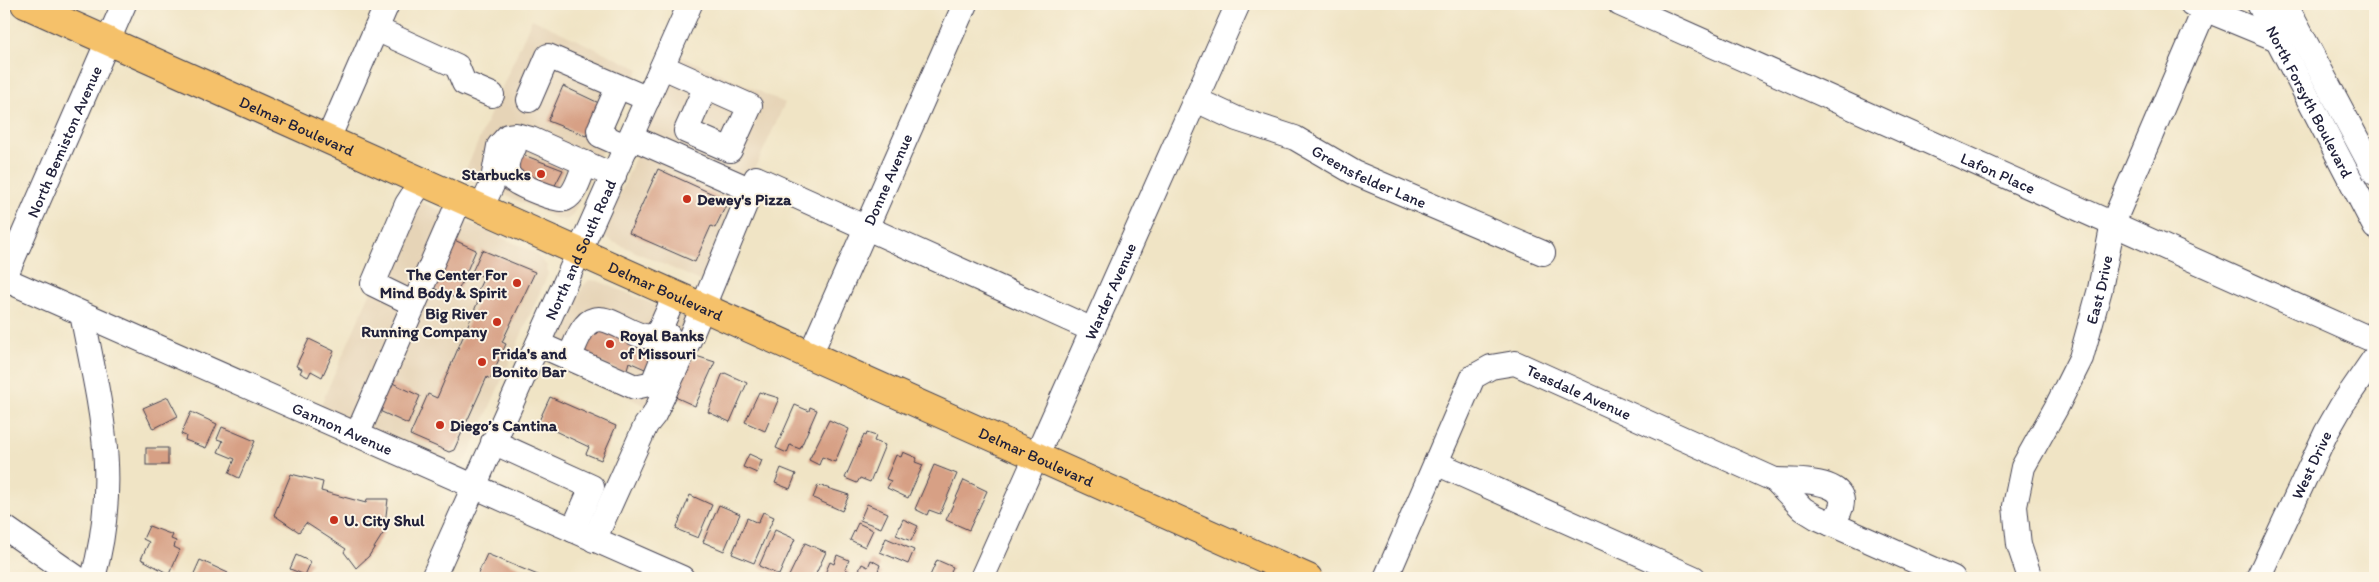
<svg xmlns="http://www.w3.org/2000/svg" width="2379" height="582" viewBox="0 0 2379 582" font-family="Itim,sans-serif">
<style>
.built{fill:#e6d4b7}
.building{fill:#d7a085}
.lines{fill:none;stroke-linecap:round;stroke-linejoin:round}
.minor-casing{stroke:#413f50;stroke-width:26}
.major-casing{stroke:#413f50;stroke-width:30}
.minor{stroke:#fff;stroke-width:24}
.major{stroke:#f5c16b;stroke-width:28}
.poi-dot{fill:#c8321e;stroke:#fcf5e5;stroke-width:2}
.labels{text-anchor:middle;stroke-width:4;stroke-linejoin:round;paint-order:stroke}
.street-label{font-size:16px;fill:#22223b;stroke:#fcf5e5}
.poi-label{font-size:16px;font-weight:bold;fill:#22223b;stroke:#fcf5e5;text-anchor:start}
</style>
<rect width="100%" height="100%" fill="#fcf5e5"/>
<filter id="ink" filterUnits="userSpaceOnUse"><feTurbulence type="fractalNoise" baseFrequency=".02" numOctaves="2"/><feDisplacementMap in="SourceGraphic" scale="10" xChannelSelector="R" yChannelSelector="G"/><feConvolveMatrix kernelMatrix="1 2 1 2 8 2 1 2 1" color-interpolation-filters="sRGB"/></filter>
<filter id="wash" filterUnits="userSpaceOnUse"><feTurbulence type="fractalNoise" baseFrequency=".0096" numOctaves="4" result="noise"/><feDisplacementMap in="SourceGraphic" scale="20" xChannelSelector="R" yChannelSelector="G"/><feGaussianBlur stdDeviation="1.12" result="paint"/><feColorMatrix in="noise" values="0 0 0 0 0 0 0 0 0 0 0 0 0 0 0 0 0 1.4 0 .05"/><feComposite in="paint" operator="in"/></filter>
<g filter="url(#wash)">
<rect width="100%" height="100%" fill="#f0e4c5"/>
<g class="built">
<polygon points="532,19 639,69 572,216 566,220 556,218 463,176"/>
<polygon points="678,55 785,103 754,171 714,287 611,241 605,236 606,228"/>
<polygon points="412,198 534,252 547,266 548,274 468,457 457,468 319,409"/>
<polygon points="589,280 598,281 699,323 660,412 550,362 583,286"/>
</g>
<g id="blocks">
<g class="building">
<polygon points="563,86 601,104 586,136 548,121"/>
<polygon points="521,154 563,170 552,191 514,171"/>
<polygon points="658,169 728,201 715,228 711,226 695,262 629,233"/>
<polygon points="450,238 476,250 455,298 431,287"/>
<polygon points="482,250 535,272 502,342 506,344 490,379 487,377 454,450 449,452 410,435 428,394 437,398 482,292 478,290 484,277 472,272"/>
<polygon points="600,327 654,351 645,369 629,362 627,369 622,371 578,352 592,332 597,334"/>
<polygon points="309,339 334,351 322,377 311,371 308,377 300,373 302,369 296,366"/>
<polygon points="696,356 715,362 695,406 673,396 691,359 694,361"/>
<polygon points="725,373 747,383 730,422 708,412 722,375"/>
<polygon points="386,380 420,396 408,424 373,408"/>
<polygon points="759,392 779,398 765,431 745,422"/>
<polygon points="168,397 178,416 153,429 143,408"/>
<polygon points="550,397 616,426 601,460 586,454 589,447 538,423"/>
<polygon points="795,405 809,411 810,407 817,410 800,449 790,445 787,453 776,448"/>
<polygon points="191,412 217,424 206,448 185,440 186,436 181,434"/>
<polygon points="829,420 849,429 835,462 822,457 819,465 809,460"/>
<polygon points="222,427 255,441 239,478 229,473 235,459 218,452 223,441 217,439"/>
<polygon points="867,433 876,436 874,441 885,445 870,482 860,478 857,483 845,478 864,435 866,436"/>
<rect x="146" y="448" width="22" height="17"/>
<polygon points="903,452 917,458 915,462 923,465 908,498 887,488 891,481 886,479 896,455 901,457"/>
<polygon points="749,454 762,460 757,473 743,467"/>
<polygon points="934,465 957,474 940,514 929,510 927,515 915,509"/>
<polygon points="781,468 796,474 790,489 775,483"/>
<polygon points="291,474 323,482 321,491 366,503 367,499 388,499 384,532 369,556 356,568 344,552 346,549 306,523 299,532 274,515"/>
<polygon points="964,480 987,491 969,530 946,520"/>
<polygon points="818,485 849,495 842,511 813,498"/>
<polygon points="690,495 712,505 698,538 676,529"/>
<polygon points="867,504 888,513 881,528 860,520"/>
<polygon points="719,505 740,514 724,551 703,542"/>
<polygon points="763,512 774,517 754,563 732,554 747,518 758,523"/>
<polygon points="903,519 918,526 911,541 896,535"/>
<polygon points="858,523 873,530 865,547 850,540"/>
<polygon points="149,526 173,535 171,539 176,541 174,547 180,550 169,574 141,559 149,542 143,539"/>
<polygon points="775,530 795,539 779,575 759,566"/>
<polygon points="886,538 914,550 908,564 880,552"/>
<polygon points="805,543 826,552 814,578 788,578"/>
<polygon points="487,554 545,578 522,578 514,575 513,578 476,578"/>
<polygon points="296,555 311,562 305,575 290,569"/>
<polygon points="837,555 849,560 845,569 849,571 846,578 823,578 830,562 834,564"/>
<polygon points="200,560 228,573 226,578 192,578"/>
<polygon points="871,560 880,565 878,571 882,573 880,578 855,578 862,564 868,567"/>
<polygon points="937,560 953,567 948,578 929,578"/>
</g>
</g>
</g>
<g filter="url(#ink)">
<use href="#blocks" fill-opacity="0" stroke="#413f50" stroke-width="1"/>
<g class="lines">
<g class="minor-casing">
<g id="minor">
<path id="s1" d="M1620,4L2375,341"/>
<polyline points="2192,4 2277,39"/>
<path id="s2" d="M2259,4L2375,227"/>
<polyline points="2285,4 2375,173"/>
<polyline points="376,29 457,66 464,83 492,95"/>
<polyline points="663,67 750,106 730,150 686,131 706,86"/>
<polyline points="618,87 599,130 600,135 627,147"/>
<polyline points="529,100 548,56 648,99"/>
<path id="s3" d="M1196,100L1237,119L1295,138L1355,173L1543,253"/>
<polyline points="631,137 751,190"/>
<polyline points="328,139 387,4"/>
<path d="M514,148C507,156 503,171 512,179C518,185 558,202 565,199C576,194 581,174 585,163"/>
<polyline points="481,208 492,185 499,146 508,136 516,135 531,139 614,176"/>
<path id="s4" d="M4,279L682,578"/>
<path id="s5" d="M4,279L124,4"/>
<polyline points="414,304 373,284 407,204 422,181"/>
<path d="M82,314C101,410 120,480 93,578"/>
<polyline points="538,344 635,387 649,384 654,380 669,343 668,335 660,329"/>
<path id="s6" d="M810,355L965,4"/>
<path d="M569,358C574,348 578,334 585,326C603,304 632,342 654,336L660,329L675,295"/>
<polyline points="357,435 460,199"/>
<polyline points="493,442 592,487 573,530"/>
<polyline points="1436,463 1694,578"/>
<path d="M1775,480C1802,480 1868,480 1831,524"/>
<polyline points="4,527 77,578"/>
<polyline points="594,540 646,425 654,415 690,338 756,178 1093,330"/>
<path id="s7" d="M433,578L690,4"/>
<path id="s8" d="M982,578L1238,4"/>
<path id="s9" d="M1386,578L1473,377L1491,367L1515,363L1775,480L1803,509L1816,517L1953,578"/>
<path id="s10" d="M2030,578L2019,545L2015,506L2023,467L2056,408L2081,358L2100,289L2113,223L2207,4"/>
<path id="s11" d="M2258,578L2326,433L2342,405L2375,357"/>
</g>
</g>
<g class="major-casing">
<g id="major">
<path id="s12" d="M25,4L1308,578"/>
</g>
</g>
<use href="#minor" class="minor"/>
<use href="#major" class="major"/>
</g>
</g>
<g class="poi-dot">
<circle cx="541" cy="174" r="5"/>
<circle cx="687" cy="199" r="5"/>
<circle cx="517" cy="283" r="5"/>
<circle cx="497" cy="322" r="5"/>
<circle cx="610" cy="344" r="5"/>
<circle cx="482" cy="362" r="5"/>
<circle cx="440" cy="425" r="5"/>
<circle cx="334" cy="520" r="5"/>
</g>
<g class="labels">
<g class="street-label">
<text dy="6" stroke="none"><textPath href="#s2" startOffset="110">North Forsyth Boulevard</textPath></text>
<text dy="6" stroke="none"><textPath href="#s12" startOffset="298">Delmar Boulevard</textPath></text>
<text dy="6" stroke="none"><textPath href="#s5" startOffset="150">North Bemiston Avenue</textPath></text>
<text dy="6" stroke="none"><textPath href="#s1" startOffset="414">Lafon Place</textPath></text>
<text dy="6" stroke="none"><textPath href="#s3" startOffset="190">Greensfelder Lane</textPath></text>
<text dy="6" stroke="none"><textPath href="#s6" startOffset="192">Donne Avenue</textPath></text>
<text dy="6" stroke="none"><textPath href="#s7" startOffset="360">North and South Road</textPath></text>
<text dy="6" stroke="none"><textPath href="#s10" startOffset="308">East Drive</textPath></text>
<text dy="6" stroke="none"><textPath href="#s12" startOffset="702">Delmar Boulevard</textPath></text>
<text dy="6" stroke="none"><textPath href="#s8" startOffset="314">Warder Avenue</textPath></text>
<text dy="6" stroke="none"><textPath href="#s9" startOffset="334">Teasdale Avenue</textPath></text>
<text dy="6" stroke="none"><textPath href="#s4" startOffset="370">Gannon Avenue</textPath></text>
<text dy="6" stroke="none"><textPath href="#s12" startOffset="1108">Delmar Boulevard</textPath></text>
<text dy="6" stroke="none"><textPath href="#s11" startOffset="125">West Drive</textPath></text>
</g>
<g class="poi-label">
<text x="531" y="180" text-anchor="end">Starbucks</text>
<text x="697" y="205">Dewey's Pizza</text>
<text x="507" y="280" text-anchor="end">The Center For<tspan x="507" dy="18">Mind Body &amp; Spirit</tspan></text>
<text x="487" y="319" text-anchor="end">Big River<tspan x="487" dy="18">Running Company</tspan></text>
<text x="620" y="341">Royal Banks<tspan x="620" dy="18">of Missouri</tspan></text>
<text x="492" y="359">Frida's and<tspan x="492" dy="18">Bonito Bar</tspan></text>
<text x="450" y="431">Diego’s Cantina</text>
<text x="344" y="526">U. City Shul</text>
</g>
</g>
<rect width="2379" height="582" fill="none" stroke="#fcf5e5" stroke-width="20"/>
</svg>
